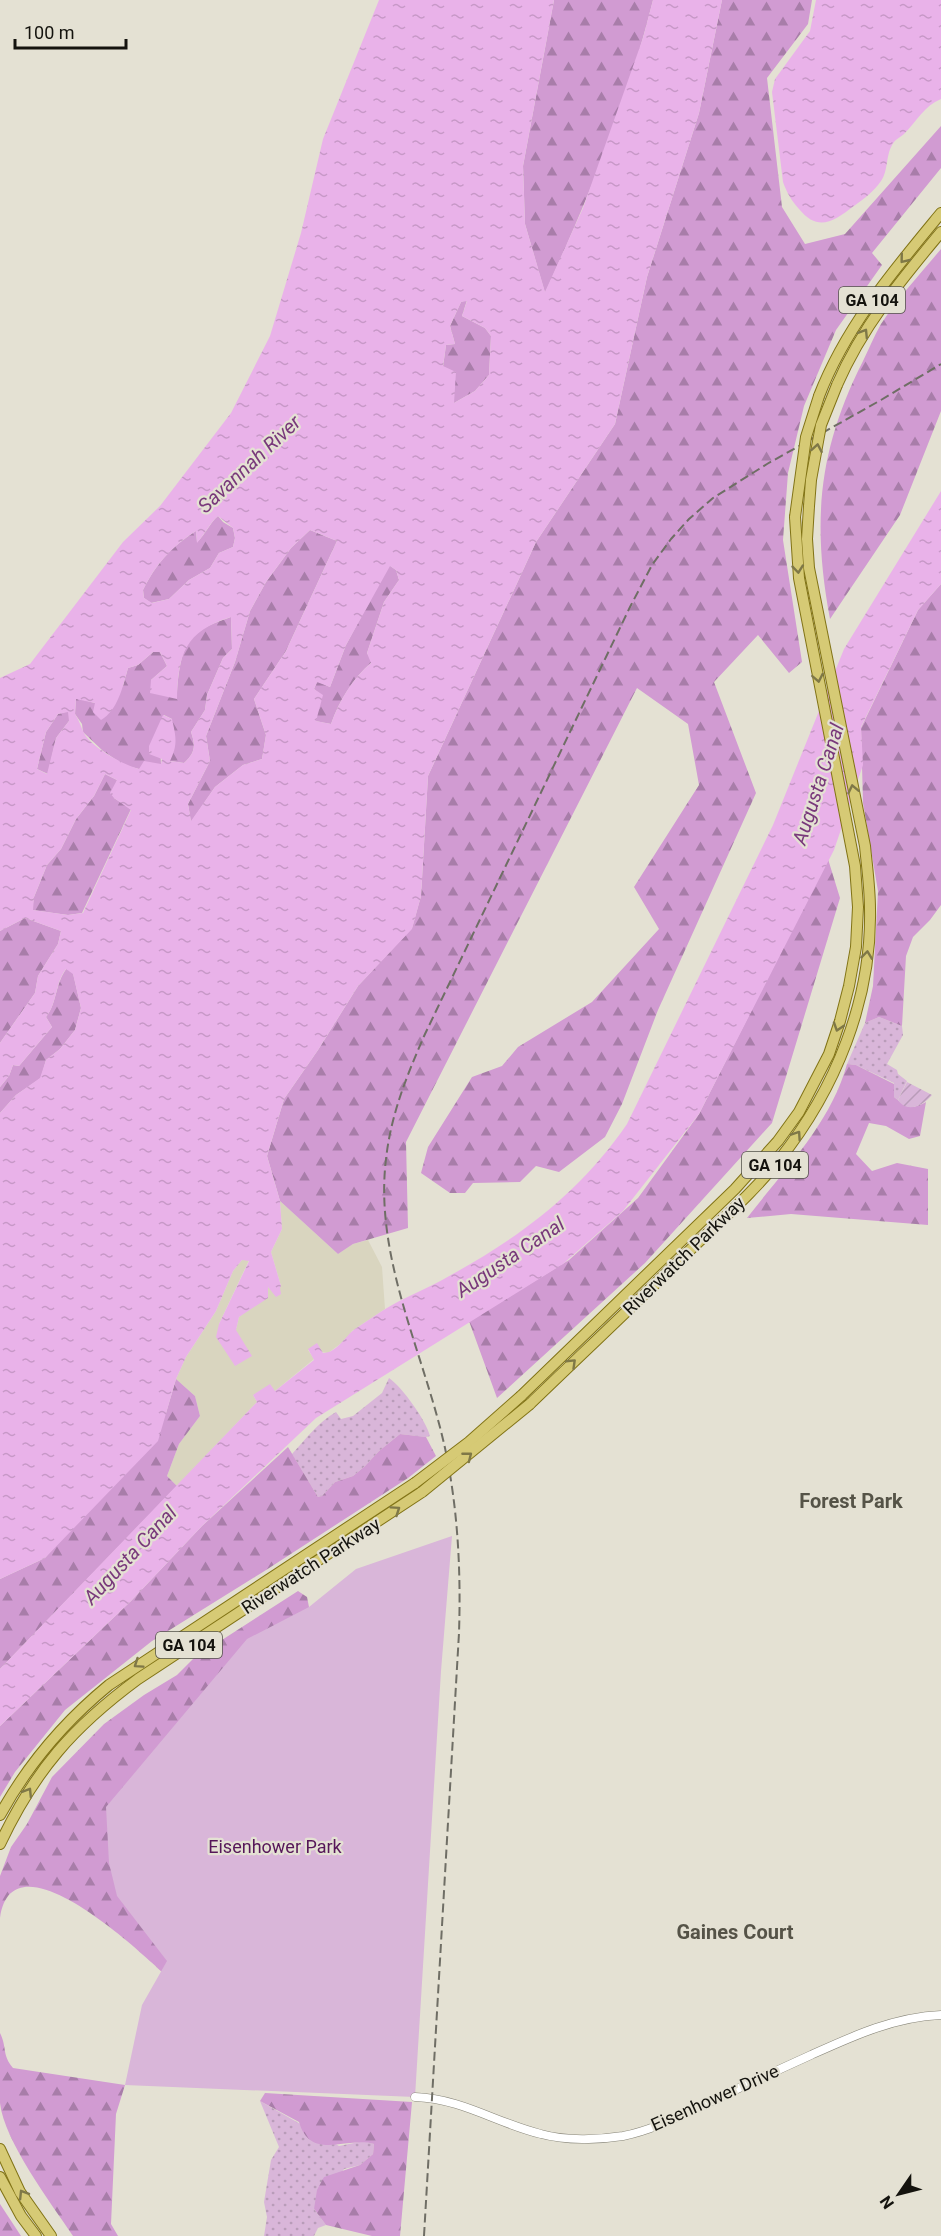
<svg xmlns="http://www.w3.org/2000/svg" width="941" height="2236" viewBox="0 0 941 2236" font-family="Roboto,sans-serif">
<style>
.built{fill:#d9d5bf}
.grass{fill:url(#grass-dots)}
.forest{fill:url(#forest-firs)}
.park{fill:#d9b6d9}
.garden{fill:url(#garden-furrows)}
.water{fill:url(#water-ripples);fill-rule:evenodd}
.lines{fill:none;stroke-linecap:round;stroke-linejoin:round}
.minor-casing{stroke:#878578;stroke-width:9}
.major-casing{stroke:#817315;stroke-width:12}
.minor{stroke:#fff;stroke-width:8}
.major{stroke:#d6ca75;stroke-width:10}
.rail{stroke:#6f6e65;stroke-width:2;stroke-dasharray:9 4.5;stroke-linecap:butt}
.major-bridge-casing{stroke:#817315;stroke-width:12;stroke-linecap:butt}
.major-bridge{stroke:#d6ca75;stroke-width:10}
.oneway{stroke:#7f7847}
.labels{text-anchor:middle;stroke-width:4.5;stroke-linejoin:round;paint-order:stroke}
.shield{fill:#e4e1d3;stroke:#525149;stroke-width:1.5}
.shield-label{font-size:16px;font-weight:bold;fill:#14130e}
.street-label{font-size:18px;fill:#14130e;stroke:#e4e1d3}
.park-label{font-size:18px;fill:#561759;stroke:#e4e1d3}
.water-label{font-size:20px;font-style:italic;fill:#79397b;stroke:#e4e1d3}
.neighbourhood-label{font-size:20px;font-weight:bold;fill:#555347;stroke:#e4e1d3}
</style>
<defs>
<pattern id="grass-dots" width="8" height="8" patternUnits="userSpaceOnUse" patternTransform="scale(1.5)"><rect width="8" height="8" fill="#d9b6d9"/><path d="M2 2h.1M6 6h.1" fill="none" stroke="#b99cb9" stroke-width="1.8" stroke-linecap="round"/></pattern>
<pattern id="forest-firs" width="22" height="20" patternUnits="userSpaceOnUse" patternTransform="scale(1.5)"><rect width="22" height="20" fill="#d19bd2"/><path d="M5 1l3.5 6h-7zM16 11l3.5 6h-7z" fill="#a87da9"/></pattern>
<pattern id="garden-furrows" width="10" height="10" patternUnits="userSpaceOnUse" patternTransform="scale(1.5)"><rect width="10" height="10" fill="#d9b6d9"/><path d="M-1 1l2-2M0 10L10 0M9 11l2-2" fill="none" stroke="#b99cb9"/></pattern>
<pattern id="water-ripples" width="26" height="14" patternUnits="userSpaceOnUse" patternTransform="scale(1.5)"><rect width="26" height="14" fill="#e9b2e9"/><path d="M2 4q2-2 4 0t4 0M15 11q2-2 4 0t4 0" fill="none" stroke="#c798c7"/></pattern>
</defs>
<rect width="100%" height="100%" fill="#e4e1d3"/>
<polygon class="built" points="280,1201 338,1254 353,1244 368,1240 382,1267 385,1309 352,1331 347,1339 328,1353 308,1350 314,1359 275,1391 253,1395 257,1402 177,1486 167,1476 179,1444 200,1416 195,1396 176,1379 186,1357 216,1311 233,1271 242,1260 249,1260 219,1324 236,1330 239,1317 266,1294 268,1287 280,1292 279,1288 281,1286 271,1252 282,1229"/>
<g class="grass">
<polygon points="879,1017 902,1026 903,1035 887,1064 897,1070 898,1074 907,1081 898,1100 894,1097 894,1083 856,1065 847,1064 865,1023"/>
<path d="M389,1378C402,1387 426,1420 430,1436L426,1437L400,1434L379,1451L365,1466L353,1476L335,1482L322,1496L318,1497L292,1454C307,1438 317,1423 336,1412L341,1419L353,1416L382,1393Z"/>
<polygon points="260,2101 339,2146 364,2141 374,2144 373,2154 360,2165 344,2169 314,2209 326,2225 318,2228 314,2236 264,2236 267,2217 264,2202 271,2160 279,2147"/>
</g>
<g class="forest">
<path d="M554,0H653C628,101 588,199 545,293L525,224L523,166Z"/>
<polygon points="722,0 812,0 808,24 767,78 782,207 805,244 845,234 941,126 941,168 872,253 882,265 836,330 804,406 788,473 783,540 802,662 789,673 758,635 714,682 756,793 658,1010 622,1104 605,1137 559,1172 536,1166 520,1182 473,1183 465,1193 450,1193 421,1173 428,1147 472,1077 502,1066 518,1047 592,1002 659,929 634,887 699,785 688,724 637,688 406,1142 408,1228 353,1244 338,1254 280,1201 267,1156 284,1099 318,1050 358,986 412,928 421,896 428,776 536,542 615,424 647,277 699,113"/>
<path d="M941,249V411L900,515L830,619C812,522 818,450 863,361C869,349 874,336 881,324C898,298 921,273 941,249Z"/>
<polygon points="467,300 462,316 485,328 491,336 489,375 475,391 454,403 443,367 446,345 455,344 450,326 461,302"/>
<path d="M218,516L223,522L233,528L235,538L233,547L219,553L210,568L189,580L169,599L151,603L144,598L143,590C156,564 171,547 196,531L197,542C206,534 209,524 218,516Z"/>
<polygon points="310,530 337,541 286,651 254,699 266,735 262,759 243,765 215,787 191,822 188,804 210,761 206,736 235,662 250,611 266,582 291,548"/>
<path d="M389,565L396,570L399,580L384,602L367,653L372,662C353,678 339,701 331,724L315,721L322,696L314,689L317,681L330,687L346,645Z"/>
<polygon points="941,584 941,905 930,920 913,937 906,956 902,1026 879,1017 865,1023 873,986 878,891 863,803 861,728 918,610"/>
<path d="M231,617L232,649L223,658L207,695L205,710L191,732C196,746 195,753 184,763L170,761L172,719L164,715L159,727L161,764L139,769L124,765L103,751L83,732L82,724L75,714L76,698L95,703L123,686L128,668L138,665L153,652H160L167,666L151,680L155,693L177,698C177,683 180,652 190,639C199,628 217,622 231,617Z"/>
<polygon points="69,711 69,721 56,738 48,774 37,769 46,732 58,714"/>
<polygon points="105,774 117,780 114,798 131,809 82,913 68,915 32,910 34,897 47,865 61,849 76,819 94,796"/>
<polygon points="828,859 840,898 772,1123 645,1263 497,1398 469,1321 569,1260 638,1198 699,1114"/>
<polygon points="25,918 61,931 58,944 38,976 35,993 0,1043 0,931"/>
<path d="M67,968L73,973L81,1008L75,1030L60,1049L46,1060L41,1078L16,1095L0,1113V1087L9,1076L13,1065L19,1066L52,1027L46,1017C57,1004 55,983 67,968Z"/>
<path d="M847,1064L856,1065L894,1084V1097C907,1107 909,1111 926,1102L920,1136L909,1139L886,1126L869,1123L856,1154L872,1171L897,1163L928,1169V1225L791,1214L747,1218C784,1170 831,1123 847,1064Z"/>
<polygon points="176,1379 195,1396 200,1416 179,1444 167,1476 177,1486 0,1669 0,1579 45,1558 166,1413"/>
<polygon points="400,1434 426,1437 436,1456 408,1478 263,1572 152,1641 65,1710 15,1772 0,1797 0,1726 131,1601 202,1526 288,1447 318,1497 322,1496 335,1482 353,1476 365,1466 379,1451"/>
<path d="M298,1591L307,1597L309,1607L209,1939L162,1972C137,1949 12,1832 0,1918V1876L11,1847L27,1824L52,1777L104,1724L144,1695L177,1675L194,1658Z"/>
<path d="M0,2033C7,2047 2,2055 13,2068L125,2085L116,2114L111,2224L118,2236H73C51,2203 4,2141 0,2103C0,2080 0,2056 0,2033Z"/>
<path d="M265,2093L412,2102L400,2236H372L326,2225L314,2209L317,2190L324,2177L360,2165L373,2154L374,2144C347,2136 311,2162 299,2122L260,2101Z"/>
<polygon points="0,2204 21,2236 0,2236"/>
</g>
<polygon class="park" points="452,1536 441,1671 415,2097 125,2085 142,2005 167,1961 117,1896 109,1863 106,1807 247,1639 309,1607 356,1569"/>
<path class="garden" d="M907,1082L932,1095C924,1105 907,1114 898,1100Z"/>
<g class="water">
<path d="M379,0H554L523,166L525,224L545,292L583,208L643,38L653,0H722L699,113L647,277L615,424L536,542L428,776L421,896L412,929L358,986L318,1050L284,1099L267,1156L280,1201L282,1229L271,1252L281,1286L280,1288L281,1294L276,1297L268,1287V1298L239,1317L236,1330L252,1356L235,1366L216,1337L219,1324L249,1261L242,1260L233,1271L216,1311L186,1357L176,1379L158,1441L45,1558L0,1579V1113L16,1095L40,1078L46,1060L60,1049L75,1030L81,1008L73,974L66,969C55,983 57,1004 46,1017L52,1027L19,1066L13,1065L9,1076L0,1087V1043L35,993L38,976L58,944L61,931L25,918L0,931V678L30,664L123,542L160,506L231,413L270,336L301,233L323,139ZM467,301L462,316L485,328L491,336L489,375L475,391L454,403L456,372L443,366L446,345L455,344L450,326L461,302ZM218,516L233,528L235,538L233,547L219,553L210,568L189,580L169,599L152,603L144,598L143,590C155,565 172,546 196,531L197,543C205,534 209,524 218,516ZM310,530L337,541L286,651L254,699L266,735L262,759L243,765L215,787L191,821L188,804L210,761L206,736L235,662L250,611L266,582L291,548ZM390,566L396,570L399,580L384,602L367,653L371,663C353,678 339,701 331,724L316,721L323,695L314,689L317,682L330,687L346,645ZM231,617L232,649L223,658L207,695L205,710L191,732C196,746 195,753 184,763L170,761C178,744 176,737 172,719L163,715L149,746V754L162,759L161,764L144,761L139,769C123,765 89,746 83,731C80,724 79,720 75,714L76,699L95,703L93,712L101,720C118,710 123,686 128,668L138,665L153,652H160L167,666L151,680L150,693L177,699C178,654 185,631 231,617ZM68,712L69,721L56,738L47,774L37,769L46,732L58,714ZM105,774L117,780L110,793L114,798L131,810L83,913L68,915L33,910L34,897L47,865L61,849L76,819L94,796Z"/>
<path d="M816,0H941V99C924,106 917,121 904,134C901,137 896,139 894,142C885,154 889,170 881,181C874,191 864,199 854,206C833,222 818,232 799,209C791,200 787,193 783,182L772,92L775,79L810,31Z"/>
<path d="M941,491V584L918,610L861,727L863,765L834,850L699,1114L623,1211L563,1264L316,1418L202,1526L131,1601L0,1726V1669L257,1402L253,1395L270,1384L275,1391L314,1360L308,1349L317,1343L323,1353C337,1353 345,1336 355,1329C364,1323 373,1317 382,1311C404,1297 429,1288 451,1275C522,1236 581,1191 627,1124L773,825L844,649Z"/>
</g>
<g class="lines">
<g class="minor-casing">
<path id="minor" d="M415,2097C463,2099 496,2123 541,2134C566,2141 598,2140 623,2136C654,2130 683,2114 712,2101C745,2085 778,2070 811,2055C853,2036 894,2017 941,2015"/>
</g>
<g class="major-casing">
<g id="major">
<path d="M837,385C862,327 901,280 941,232"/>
<path d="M819,396C846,326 894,270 941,213"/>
<polyline points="521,1396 735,1189 778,1141 799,1112 829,1054 840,1021 849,986 856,947 858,907 855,866 799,578 795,517"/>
<path d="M530,1404C583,1353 637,1302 690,1250C720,1221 753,1193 779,1160C835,1090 872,1000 870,909C870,888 867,867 865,846L809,568L807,539L809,506"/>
<path d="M0,1815C28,1764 64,1722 109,1685L415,1483"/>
<path d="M0,1844C35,1770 73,1727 138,1679L422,1492"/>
<polyline points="0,2149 20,2192 51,2236"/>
<polyline points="0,2177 21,2216 36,2236"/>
</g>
</g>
<use href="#minor" class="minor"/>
<use href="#major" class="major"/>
<path class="rail" d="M424,2236L459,1633C461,1571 458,1509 445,1448C424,1353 374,1258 386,1159C391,1114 407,1075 425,1034L630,607L652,565L671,539L689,519L713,498L767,464L881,400L941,364"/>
<g class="major-bridge-casing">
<g id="major-bridge">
<polyline points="809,506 811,480 821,425 837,385"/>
<polyline points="795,517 806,437 819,396"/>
<polyline points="415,1483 469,1442 521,1396"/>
<polyline points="422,1492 530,1404"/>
</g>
</g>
<use href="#major-bridge" class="major-bridge"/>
</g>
<defs><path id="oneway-chevron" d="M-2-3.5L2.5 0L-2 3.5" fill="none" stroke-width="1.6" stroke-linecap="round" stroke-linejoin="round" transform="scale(1.5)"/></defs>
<g class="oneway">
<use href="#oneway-chevron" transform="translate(904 259) rotate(129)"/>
<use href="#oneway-chevron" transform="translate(864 333) rotate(-58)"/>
<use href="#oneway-chevron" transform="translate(817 448) rotate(-80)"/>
<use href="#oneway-chevron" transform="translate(798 569) rotate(84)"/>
<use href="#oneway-chevron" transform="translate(818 678) rotate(79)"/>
<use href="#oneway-chevron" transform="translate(853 789) rotate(-102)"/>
<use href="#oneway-chevron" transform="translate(867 955) rotate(-83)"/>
<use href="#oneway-chevron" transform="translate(838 1027) rotate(108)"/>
<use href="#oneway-chevron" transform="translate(797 1135) rotate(-56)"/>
<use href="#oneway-chevron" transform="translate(572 1363) rotate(-44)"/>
<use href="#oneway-chevron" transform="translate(468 1456) rotate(-38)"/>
<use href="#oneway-chevron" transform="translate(396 1510) rotate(-34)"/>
<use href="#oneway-chevron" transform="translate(138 1664) rotate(146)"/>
<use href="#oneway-chevron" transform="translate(28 1792) rotate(-58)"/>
<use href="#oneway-chevron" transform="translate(23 2194) rotate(-122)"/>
</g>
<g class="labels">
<g class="shield">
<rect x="839" y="287" width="66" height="26" rx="4.5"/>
<rect x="742" y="1152" width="66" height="26" rx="4.5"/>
<rect x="156" y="1632" width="66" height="26" rx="4.5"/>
</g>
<g class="shield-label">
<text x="872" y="306">GA 104</text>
<text x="775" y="1171">GA 104</text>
<text x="189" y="1651">GA 104</text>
</g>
<g class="street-label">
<text transform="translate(684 1256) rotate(-44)" y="6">Riverwatch Parkway</text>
<text transform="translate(311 1566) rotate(-33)" y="6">Riverwatch Parkway</text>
<text transform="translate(715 2098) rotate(-24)" y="6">Eisenhower Drive</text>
</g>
<g class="park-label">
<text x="275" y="1853">Eisenhower Park</text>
</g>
<g class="water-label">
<text transform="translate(249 464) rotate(-43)" y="7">Savannah River</text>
<text transform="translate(818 784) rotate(-72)" y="7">Augusta Canal</text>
<text transform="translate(510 1257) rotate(-34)" y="7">Augusta Canal</text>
<text transform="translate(130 1555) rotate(-47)" y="7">Augusta Canal</text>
</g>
<g class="neighbourhood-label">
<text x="851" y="1508">Forest Park</text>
<text x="735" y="1939">Gaines Court</text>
</g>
</g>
<g transform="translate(899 2194) rotate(235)" stroke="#e4e1d3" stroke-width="4.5" paint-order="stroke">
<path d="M0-4.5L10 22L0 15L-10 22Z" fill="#14130e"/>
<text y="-9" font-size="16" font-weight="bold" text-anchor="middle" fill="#14130e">N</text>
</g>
<path d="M15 39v9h111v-9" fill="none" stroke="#14130e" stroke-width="3"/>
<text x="24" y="39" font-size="18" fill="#14130e" stroke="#e4e1d3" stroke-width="4.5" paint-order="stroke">100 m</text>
</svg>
